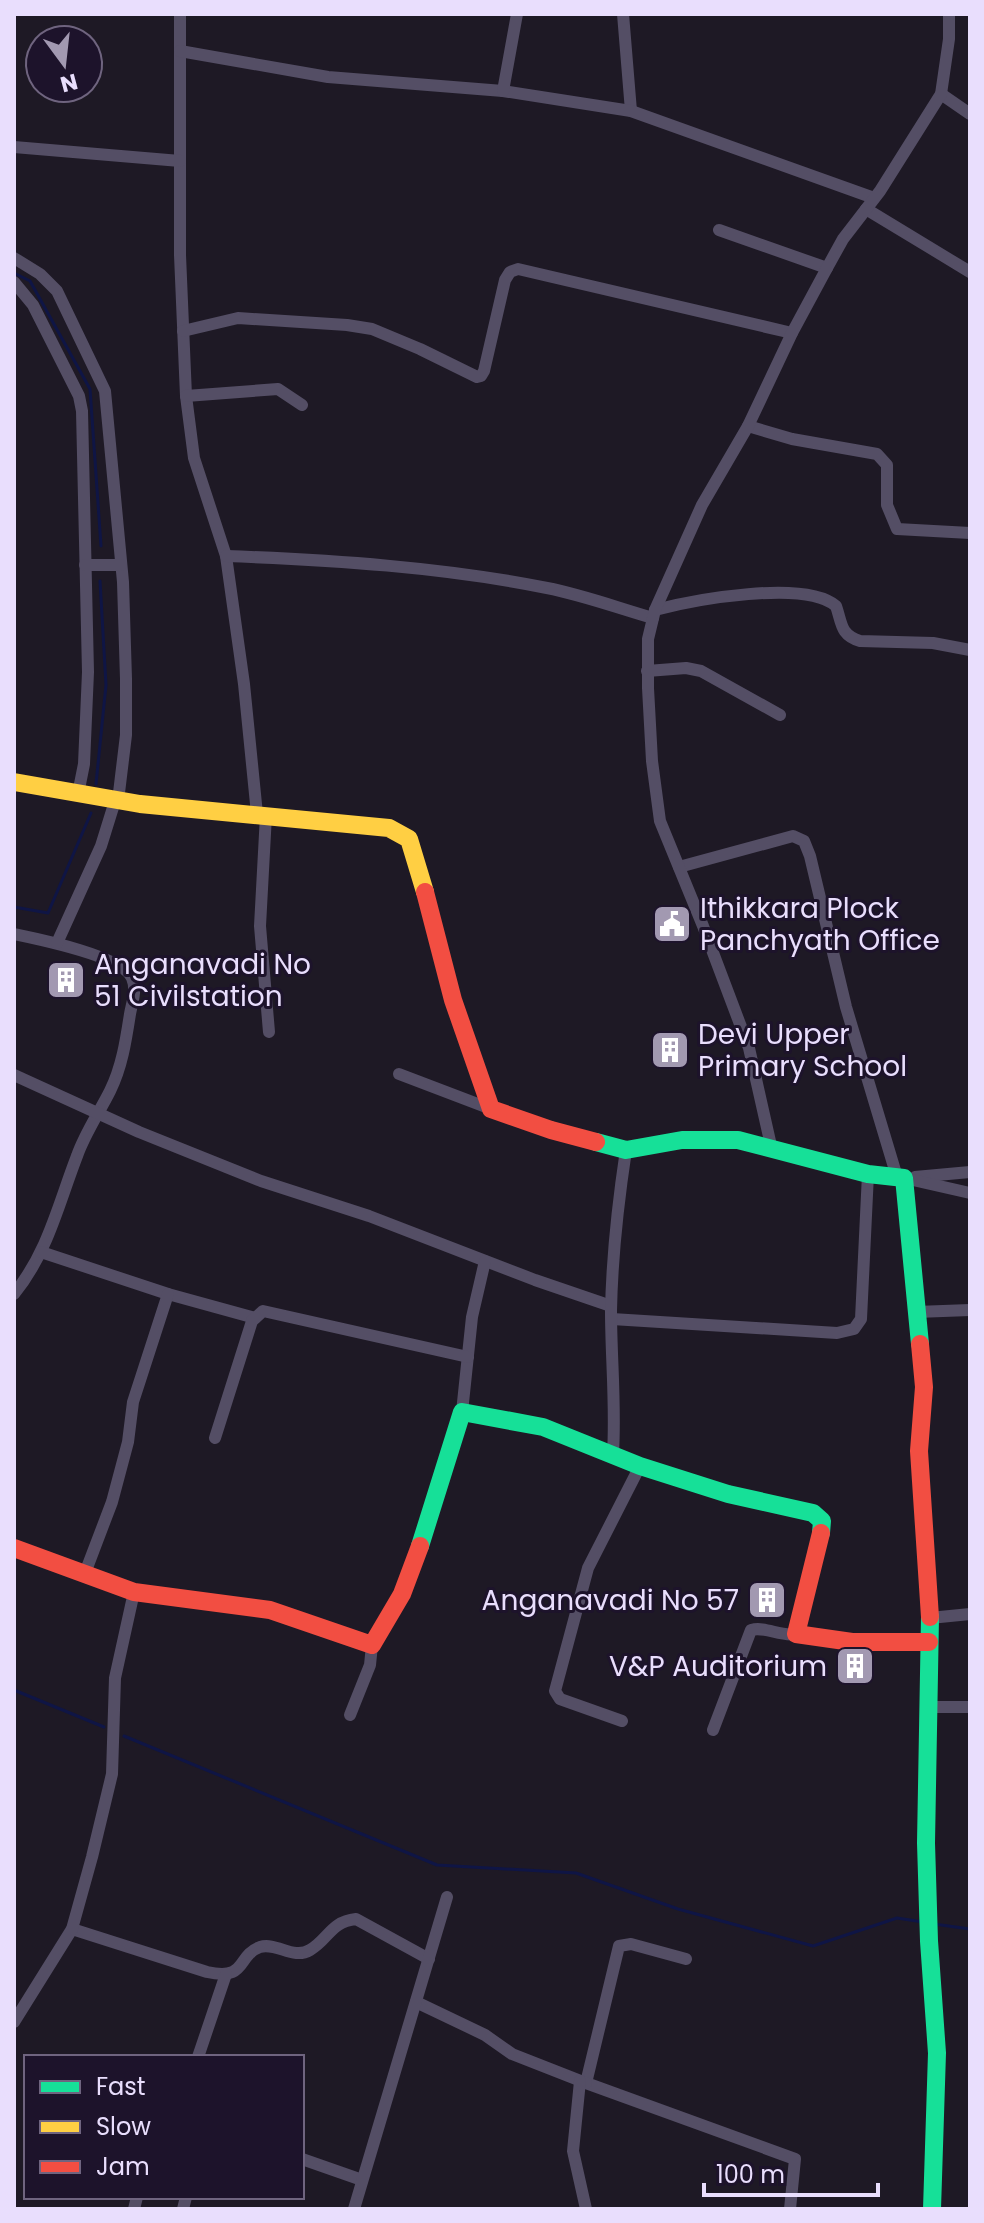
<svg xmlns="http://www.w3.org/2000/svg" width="984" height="2223" viewBox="0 0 984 2223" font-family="Poppins,sans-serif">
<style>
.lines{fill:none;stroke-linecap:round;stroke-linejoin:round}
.stream{stroke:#0f1545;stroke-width:3}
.street{stroke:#544e65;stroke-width:12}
.fast{stroke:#16e098;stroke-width:18}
.slow{stroke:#ffcf43;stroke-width:18}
.jam{stroke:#f24e42;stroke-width:18}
.labels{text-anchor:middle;stroke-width:6;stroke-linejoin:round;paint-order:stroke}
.poi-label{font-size:28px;fill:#e9defd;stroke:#1d132b;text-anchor:start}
</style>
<rect width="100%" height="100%" fill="#1e1925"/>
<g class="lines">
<g class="stream">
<polyline points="14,273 30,281 90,389 101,546"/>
<polyline points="96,784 106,685 100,581"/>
<polyline points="14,907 48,913 91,813"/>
<polyline points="14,1690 104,1727"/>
<polyline points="124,1736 437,1865 576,1873 678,1909 813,1946 897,1918 923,1922"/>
<polyline points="934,1924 970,1929"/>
</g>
<g class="street">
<polyline points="180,14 180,255 186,396 194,458 226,556 244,684 257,814"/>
<polyline points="623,14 631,111"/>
<polyline points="180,51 328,77 503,91 631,111 874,198"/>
<polyline points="503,91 517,14"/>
<polyline points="941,94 970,114"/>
<polyline points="14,147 180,161"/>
<polyline points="866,209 970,272"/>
<polyline points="719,230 827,268"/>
<polyline points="14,258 40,274 57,291 105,391 123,582 126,679 126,735 118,801"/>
<polyline points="14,282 33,305 79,396 82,411 88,672 84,764 78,794"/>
<polyline points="183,331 238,318 347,325 372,329 420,349 477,377 481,376 484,371 505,280 510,272 518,269 792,333"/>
<polyline points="186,396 278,389 302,405"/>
<polyline points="748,426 792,439 877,454 887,465 887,505 897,529 970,533"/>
<path d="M226,556C333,560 442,567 547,588C583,595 618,608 653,618"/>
<polyline points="85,565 121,565"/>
<path d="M655,610C693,600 805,579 836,606C842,623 840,635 860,641L933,643L970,650"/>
<polyline points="647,671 686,668 701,671 780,715"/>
<polyline points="266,815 260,926 269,1032"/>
<polyline points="679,867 793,836 804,841 810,856 846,1007 897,1177"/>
<path d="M14,934C38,939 122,956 132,978C137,990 132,1003 130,1014C126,1040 122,1067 110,1091C99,1113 85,1133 77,1156C58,1205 48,1252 14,1294"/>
<polyline points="57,943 101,846 115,801"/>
<polyline points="399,1074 491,1109"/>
<polyline points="14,1075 139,1132 261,1181 369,1216 535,1280 611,1306"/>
<polyline points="772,1150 749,1048 703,926 660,821 652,761 648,688 648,639 655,610 702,505 748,426 792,333 827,268 843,239 880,191 941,94 949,39 949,14"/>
<polyline points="915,1177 970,1172"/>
<polyline points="904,1178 970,1193"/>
<polyline points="41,1252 168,1294 255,1318"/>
<polyline points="916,1312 970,1310"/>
<polyline points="612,1319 837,1333 854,1329 861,1319 868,1174"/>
<polyline points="462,1412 472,1317 485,1261"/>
<polyline points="215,1438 252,1321 263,1311 468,1357"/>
<path d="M613,1453C616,1406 611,1358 611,1311C612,1257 618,1203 626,1150"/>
<polyline points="85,1573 112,1502 128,1442 133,1402 168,1294"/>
<polyline points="930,1618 970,1614"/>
<polyline points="928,1707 970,1707"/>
<polyline points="350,1715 370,1665 372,1645"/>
<polyline points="622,1721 560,1699 555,1691 588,1568 640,1466"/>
<path d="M713,1730L751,1630C766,1626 780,1637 796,1634"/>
<path d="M72,1929L207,1972C248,1981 236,1956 260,1947C277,1942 293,1960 310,1950C329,1939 330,1922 356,1919L429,1959"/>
<polyline points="686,1959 631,1944 619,1946 586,2083 795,2159 790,2209"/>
<polyline points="416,2002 485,2035 512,2054 586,2083"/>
<polyline points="14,2022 72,1929 92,1857 112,1774 115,1678 134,1592"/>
<polyline points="198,2057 226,1974"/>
<polyline points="580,2081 573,2151 586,2209"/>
<polyline points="302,2159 362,2180"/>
<polyline points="134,2209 137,2197"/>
<polyline points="183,2209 186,2197"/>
<polyline points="354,2209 447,1897"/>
</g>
<g class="fast">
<polyline points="596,1142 626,1150 682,1140 738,1140 868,1174 904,1178 920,1344"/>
<polyline points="420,1546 462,1412 543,1427 640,1466 728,1494 813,1513 822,1521 821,1533"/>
<polyline points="930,1617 926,1843 929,1941 937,2053 932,2209"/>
</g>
<polyline class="slow" points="14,782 140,804 389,828 409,839 425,892"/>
<g class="jam">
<polyline points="425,892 453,1000 491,1109 551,1130 596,1142"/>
<polyline points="920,1344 924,1387 919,1451 930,1617"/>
<polyline points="821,1533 796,1634 852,1642 929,1642"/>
<polyline points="14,1548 134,1592 270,1610 372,1645 402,1594 420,1546"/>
</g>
</g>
<defs>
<g id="civic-square" transform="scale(2)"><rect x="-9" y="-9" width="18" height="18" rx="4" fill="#a299b1" stroke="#1d132b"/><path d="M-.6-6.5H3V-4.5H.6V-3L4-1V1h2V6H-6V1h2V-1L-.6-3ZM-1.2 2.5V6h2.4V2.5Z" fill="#fff"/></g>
<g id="building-square" transform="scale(2)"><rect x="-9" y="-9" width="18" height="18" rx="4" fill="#a299b1" stroke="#1d132b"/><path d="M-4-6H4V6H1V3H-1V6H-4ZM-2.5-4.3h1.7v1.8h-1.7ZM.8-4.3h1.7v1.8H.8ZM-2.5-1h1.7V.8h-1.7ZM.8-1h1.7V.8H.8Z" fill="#fff"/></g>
</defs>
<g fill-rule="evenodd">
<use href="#civic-square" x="672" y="924"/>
<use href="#building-square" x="66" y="980"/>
<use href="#building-square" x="670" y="1050"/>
<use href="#building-square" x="767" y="1600"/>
<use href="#building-square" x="855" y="1666"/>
</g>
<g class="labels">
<g class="poi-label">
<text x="700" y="918">Ithikkara Plock<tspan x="700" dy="32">Panchyath Office</tspan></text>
<text x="94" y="974">Anganavadi No<tspan x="94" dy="32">51 Civilstation</tspan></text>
<text x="698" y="1044">Devi Upper<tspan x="698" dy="32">Primary School</tspan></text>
<text x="739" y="1610" text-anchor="end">Anganavadi No 57</text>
<text x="827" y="1676" text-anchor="end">V&amp;P Auditorium</text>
</g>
</g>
<rect width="984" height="2223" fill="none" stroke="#e9defd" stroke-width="32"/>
<rect x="24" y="2055" width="280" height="144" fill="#1d132b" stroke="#6f647f" stroke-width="2"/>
<rect x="40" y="2081" width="40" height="12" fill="#16e098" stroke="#6f647f" stroke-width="2"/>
<text x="96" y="2095" font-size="24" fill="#e9defd">Fast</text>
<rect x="40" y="2121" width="40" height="12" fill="#ffcf43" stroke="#6f647f" stroke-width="2"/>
<text x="96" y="2135" font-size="24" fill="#e9defd">Slow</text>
<rect x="40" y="2161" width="40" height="12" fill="#f24e42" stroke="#6f647f" stroke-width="2"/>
<text x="96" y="2175" font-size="24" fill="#e9defd">Jam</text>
<g transform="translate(64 64) rotate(165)"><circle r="38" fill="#1d132b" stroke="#6f647f" stroke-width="2"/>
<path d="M0-6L14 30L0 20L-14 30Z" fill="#a299b1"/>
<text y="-12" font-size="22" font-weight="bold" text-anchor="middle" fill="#e9defd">N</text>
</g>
<path d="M704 2183v12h174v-12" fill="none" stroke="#e9defd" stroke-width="4"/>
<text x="716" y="2183" font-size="24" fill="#e9defd" stroke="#1d132b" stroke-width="6" paint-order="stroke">100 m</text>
</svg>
